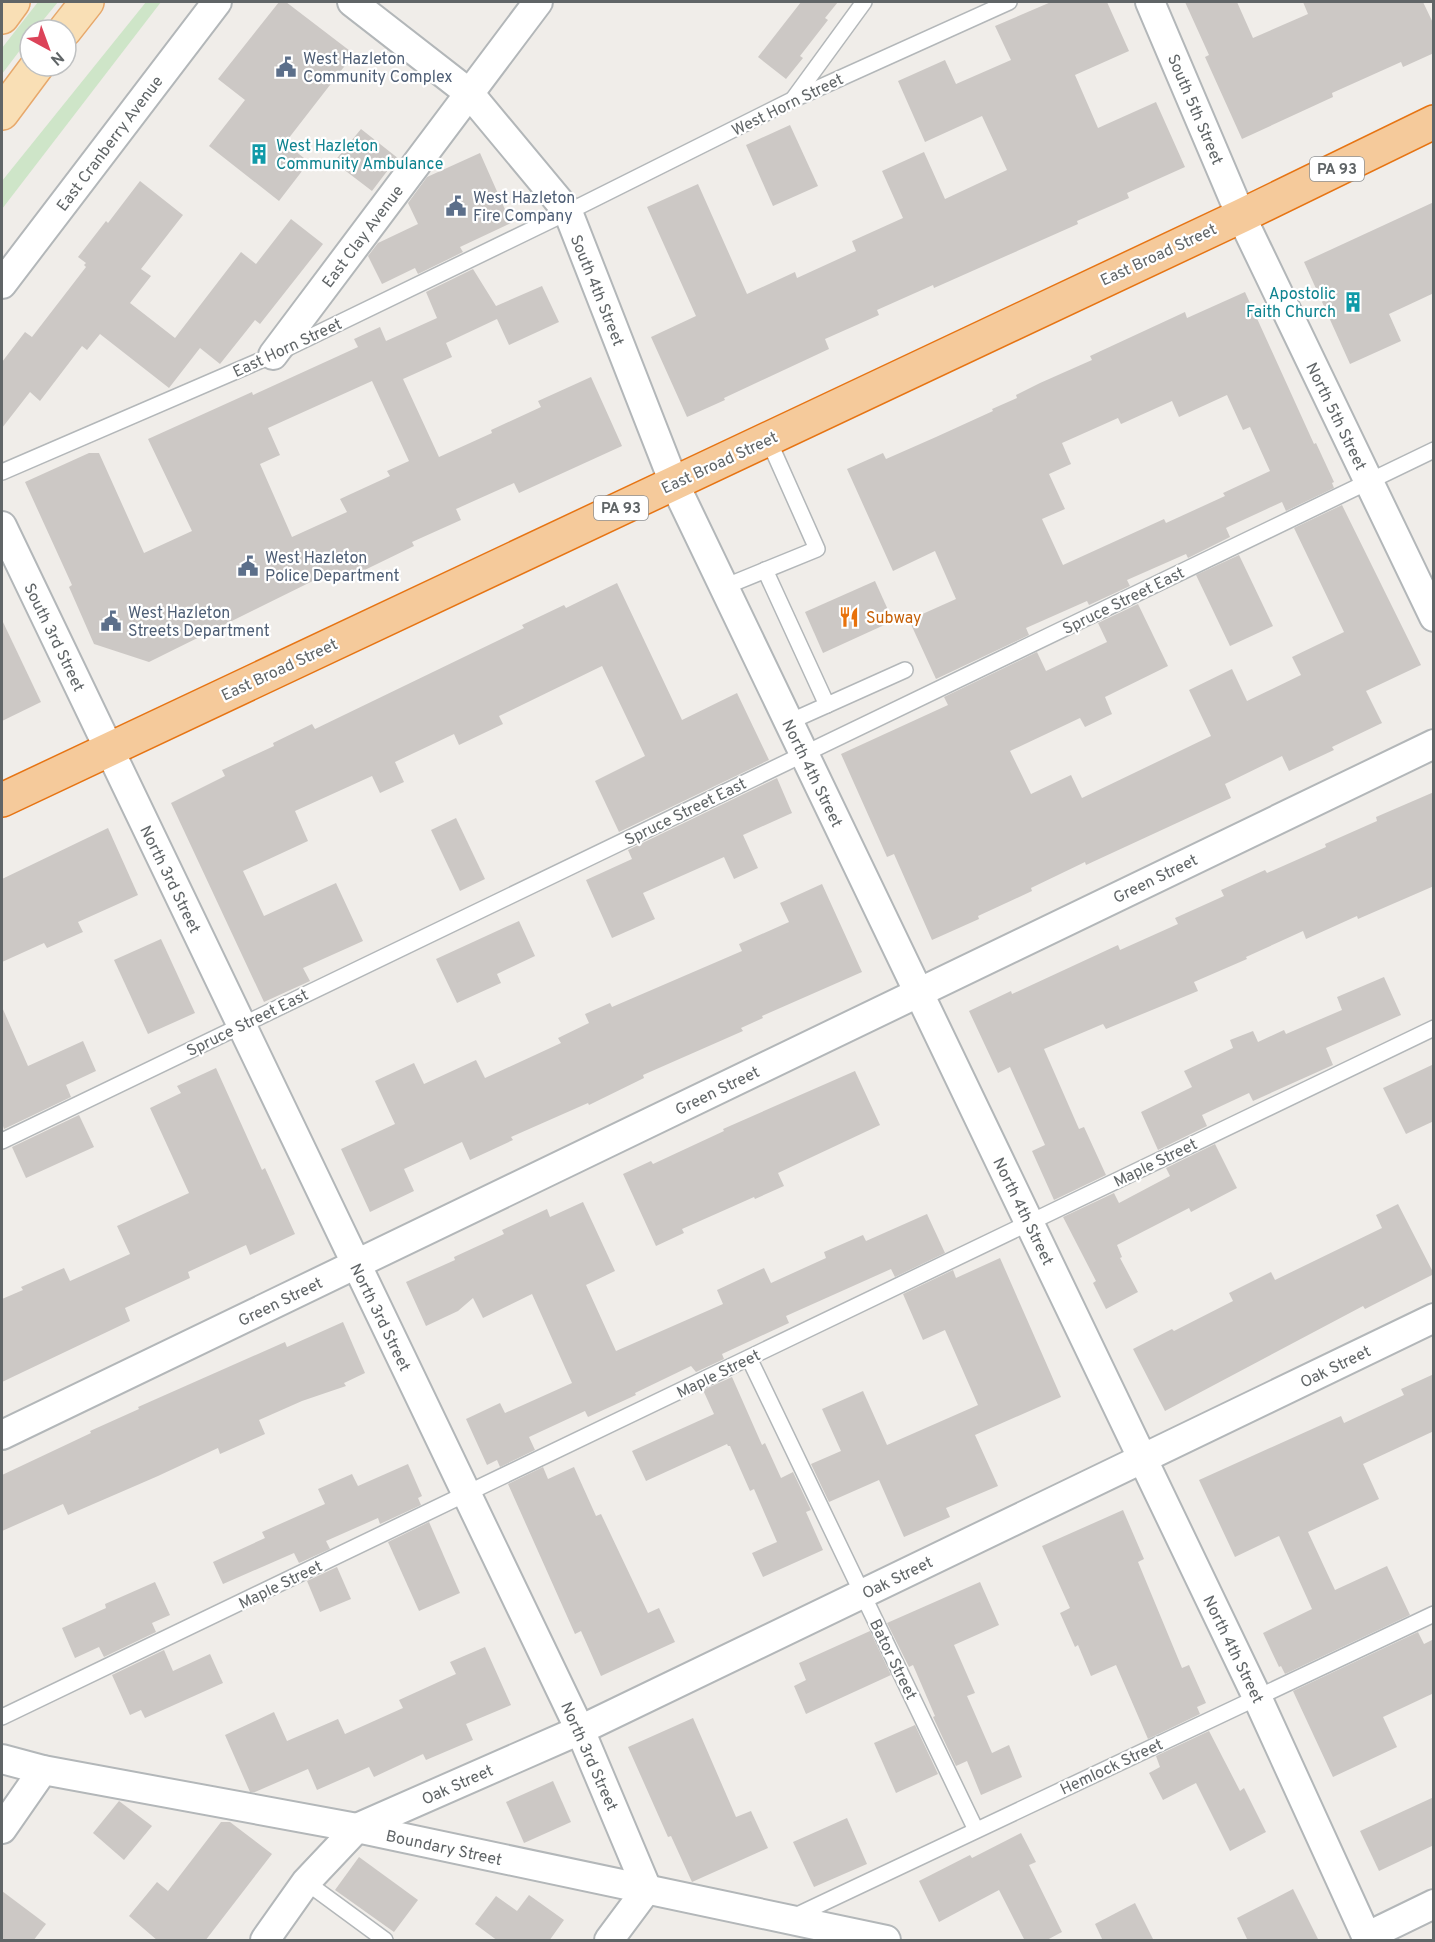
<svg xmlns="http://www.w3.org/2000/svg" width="1435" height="1942" viewBox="0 0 1435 1942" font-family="Overpass,sans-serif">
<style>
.green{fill:#cee5c8}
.building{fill:#ccc8c5;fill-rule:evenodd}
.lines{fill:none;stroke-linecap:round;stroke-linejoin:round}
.lane-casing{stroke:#b3b7b9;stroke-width:18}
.street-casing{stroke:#b3b7b9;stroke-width:32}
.primary-casing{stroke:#e7a86b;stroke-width:36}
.highway-casing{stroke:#e67413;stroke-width:36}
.lane{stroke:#fff;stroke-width:15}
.street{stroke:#fff;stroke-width:28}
.primary{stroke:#f9dfb5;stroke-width:33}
.highway{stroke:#f5ca9b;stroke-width:33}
.labels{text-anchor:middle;stroke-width:4.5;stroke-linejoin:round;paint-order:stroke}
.shield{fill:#fff;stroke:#909395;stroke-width:1.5}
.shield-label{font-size:15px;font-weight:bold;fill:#606567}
.service-label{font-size:16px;fill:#4e5e75;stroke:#fff;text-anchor:start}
.street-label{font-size:16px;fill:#606567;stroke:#fff}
.culture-label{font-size:16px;fill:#0d838f;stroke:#fff;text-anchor:start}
.food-label{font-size:16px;fill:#c56008;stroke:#fff;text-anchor:start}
</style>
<rect width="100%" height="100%" fill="#f0ede9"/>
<g class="green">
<polygon points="38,2 58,2 35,30 30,30 30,37 2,74 2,48"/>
<polygon points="146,2 161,2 2,209 2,181"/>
</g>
<g class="building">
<polygon points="279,2 286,2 354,54 285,143 309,162 279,201 209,146 245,100 218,79"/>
<polygon points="801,2 838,2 825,18 828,20 800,56 803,58 786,79 758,57"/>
<polygon points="1051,2 1107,2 1129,51 1075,75 1098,128 1156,102 1185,167 1127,193 1129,198 1077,221 1078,224 934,288 933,285 877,310 879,315 825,339 829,349 724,398 725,400 687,417 651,337 696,316 647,207 698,184 747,294 795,272 797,278 856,251 852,241 903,218 882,171 924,152 945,199 1007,170 982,116 925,142 898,81 945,60 956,84 1011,60 995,26"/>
<polygon points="1185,2 1237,2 1253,38 1308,14 1303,2 1423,2 1434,25 1434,53 1403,67 1401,62 1332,93 1333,97 1242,139 1205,57 1209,55"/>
<polygon points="790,125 818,186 773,206 746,145"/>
<polygon points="361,129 399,159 393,168 391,166 372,191 334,162"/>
<polygon points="480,153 511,223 460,247 463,252 418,274 415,268 382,284 368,256 378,243 418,224 408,203 427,177"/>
<polygon points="140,181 183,215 141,269 151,276 130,303 175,338 241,252 256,264 291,219 323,244 260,324 255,320 220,364 200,348 169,388 100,334 87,350 82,346 40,401 30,392 2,428 2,362 25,332 32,337 86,267 84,265 86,263 78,257 106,221 108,223"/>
<polygon points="1434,202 1434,293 1389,314 1401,341 1350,364 1304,262"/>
<path d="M473,269L496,306L542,286L559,322L509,345L497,319L446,343L452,357L403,379L439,457L492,433L491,430L541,407L538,401L591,377L622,446L519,493L514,483L456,509L461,520L412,542L414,546L338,583L333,571L149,662L94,644L69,587L72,585L25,482L89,453H99L144,553L192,531L148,439L252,392L253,395L358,347L354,339L380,327L386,341L437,318L426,292ZM372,381L409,461L387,471L390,476L340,499L347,512L292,537L260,464L280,455L268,428Z"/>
<path d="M1245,292L1314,444L1316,443L1334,482L1332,483L1334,488L1286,511L1282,502L1230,526L1226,528L1230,537L1188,558L1186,554L1127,580L1130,586L1089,605L1087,601L1026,628L1029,635L936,679L909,620L956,599L935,551L893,571L847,469L883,453L886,459L936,437L993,411L992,409L1017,398L1016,395L1040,383L1092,360L1090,356L1185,312L1187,318ZM1227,395L1243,430L1250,427L1270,471L1223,493L1225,496L1166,523L1164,519L1063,565L1042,519L1065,509L1049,474L1071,464L1062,443L1118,418L1121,424L1172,401L1179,417Z"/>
<polygon points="1342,505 1421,665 1366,691 1382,723 1332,747 1334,750 1289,771 1282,756 1225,784 1231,798 1086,865 1085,862 1031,888 1032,891 978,916 979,919 932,940 894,854 887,857 841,754 948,705 944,697 1037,652 1046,671 1107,642 1098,623 1138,604 1168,666 1105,697 1112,714 1085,727 1080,718 1010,751 1031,794 1071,775 1082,798 1211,736 1189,690 1232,669 1247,701 1301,675 1292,657 1344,632 1294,528"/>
<polygon points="1239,555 1273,626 1230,646 1196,575"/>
<polygon points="875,581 893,621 823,653 805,612"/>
<polygon points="617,583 682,720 737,693 769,760 619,832 595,781 645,756 602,666 499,716 503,724 459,745 454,734 395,762 404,782 380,793 372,776 295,811 308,841 243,871 264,916 336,883 363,941 303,968 310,981 264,1002 171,803 225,776 222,770 274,746 273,743 312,724 315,729 524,628 522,625 564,605 566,608"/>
<polygon points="2,620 41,702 2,721"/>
<polygon points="777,778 792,813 743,835 758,868 734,879 724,857 643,893 655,919 612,938 586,880 632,859 628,850"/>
<polygon points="1434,792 1434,886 1358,919 1357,916 1306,939 1303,931 1246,957 1247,959 1194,982 1198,991 1106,1029 1103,1024 1044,1049 1079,1129 1084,1127 1106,1175 1054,1200 1032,1151 1045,1145 1010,1067 998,1073 969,1011 1011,991 1012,994 1118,945 1120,950 1178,924 1175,918 1224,896 1221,890 1265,870 1267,873 1326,847 1325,844 1377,821 1376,817"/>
<polygon points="456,818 485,879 460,891 431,830"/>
<polygon points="108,828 138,895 78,922 83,932 47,948 44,943 2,962 2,879"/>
<polygon points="822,884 862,972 762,1016 763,1018 741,1028 743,1031 643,1075 644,1078 589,1105 588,1103 511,1137 513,1140 470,1160 462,1142 404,1169 414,1191 370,1212 341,1149 395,1124 375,1081 414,1063 424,1084 476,1060 485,1078 561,1043 558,1038 589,1023 585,1014 610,1003 612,1007 742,951 739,944 789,922 780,903"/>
<polygon points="519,921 535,956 497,974 501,983 457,1003 436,959"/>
<polygon points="161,939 195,1013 148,1034 114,960"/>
<polygon points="1384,977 1401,1015 1326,1048 1333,1065 1253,1101 1249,1093 1202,1115 1207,1126 1158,1150 1141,1112 1192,1087 1184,1071 1233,1048 1230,1040 1253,1031 1258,1042 1284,1030 1286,1034 1342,1010 1337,997"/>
<polygon points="2,1007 28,1066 83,1041 96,1071 66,1085 71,1097 4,1129 2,1123"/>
<polygon points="1434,1064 1434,1121 1406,1134 1383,1088"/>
<polygon points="216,1068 262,1170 265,1168 295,1234 250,1255 246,1245 188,1272 190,1278 125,1308 130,1321 2,1382 2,1299 23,1290 21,1287 64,1268 70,1281 130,1254 117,1226 189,1193 150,1108 181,1093 177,1086"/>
<polygon points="855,1071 880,1125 778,1173 784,1186 755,1199 754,1197 682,1229 684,1233 656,1246 623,1174 651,1161 653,1164 724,1131 723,1129"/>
<polygon points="79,1115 94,1147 26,1178 12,1147"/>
<polygon points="1215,1144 1237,1188 1191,1212 1189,1208 1117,1245 1122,1257 1120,1258 1138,1292 1106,1309 1093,1283 1096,1281 1063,1217 1114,1193 1119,1203 1170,1176 1166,1168"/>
<polygon points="583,1202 615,1271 586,1285 616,1351 723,1304 717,1290 764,1268 771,1283 826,1258 824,1252 863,1235 866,1241 927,1214 945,1253 895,1277 891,1269 786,1316 789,1323 722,1354 724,1359 696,1372 691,1366 635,1393 636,1395 588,1417 585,1411 529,1437 535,1450 500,1467 497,1460 487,1465 466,1419 500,1403 505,1413 572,1383 532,1294 483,1318 473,1298 458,1311 426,1326 406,1282 455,1260 454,1257 504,1234 502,1230 547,1209 550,1217"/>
<polygon points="1398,1204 1434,1274 1365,1309 1363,1306 1165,1411 1133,1349 1172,1329 1174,1331 1233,1301 1229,1293 1271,1272 1275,1280 1382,1228 1376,1215"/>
<polygon points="1000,1258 1061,1397 975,1435 998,1486 946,1508 950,1517 904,1537 879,1480 829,1502 811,1464 841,1451 822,1409 863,1391 887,1445 978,1405 945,1330 923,1340 903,1294 953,1270 956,1278"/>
<polygon points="343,1322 365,1373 344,1383 346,1386 302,1401 259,1420 265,1434 220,1454 218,1448 158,1476 68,1515 63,1504 2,1531 2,1475 91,1433 90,1431 139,1409 138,1407 285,1342 287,1347"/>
<polygon points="1434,1374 1434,1431 1363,1464 1379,1499 1308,1532 1335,1590 1387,1566 1410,1615 1285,1674 1281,1666 1279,1667 1263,1633 1312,1609 1279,1536 1235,1557 1199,1480 1341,1416 1344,1423 1404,1395 1401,1389"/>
<polygon points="732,1377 762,1445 765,1443 781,1478 793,1472 811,1510 806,1512 823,1550 763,1577 752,1553 777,1542 754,1489 750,1491 730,1446 728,1446 727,1444 646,1481 632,1451 714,1414 703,1390"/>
<polygon points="408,1464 422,1496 418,1498 421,1505 380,1524 378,1518 326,1541 330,1549 299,1563 294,1553 223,1584 213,1562 265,1538 262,1532 325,1504 318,1489 352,1474 358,1486"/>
<polygon points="543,1467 548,1479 574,1467 596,1516 601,1514 648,1613 659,1608 675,1642 601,1676 581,1631 575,1634 508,1484"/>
<polygon points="1123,1510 1144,1559 1138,1562 1182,1668 1189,1665 1206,1703 1197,1707 1200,1714 1148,1739 1116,1665 1091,1676 1078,1645 1075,1647 1060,1613 1070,1608 1042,1546"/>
<polygon points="429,1522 460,1593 419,1611 388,1542"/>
<polygon points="337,1567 351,1599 320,1612 307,1581"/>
<polygon points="155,1582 170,1615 152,1623 156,1632 104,1657 99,1647 75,1658 62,1628 106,1608 105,1604"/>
<polygon points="980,1582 999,1625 954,1645 975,1693 967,1696 992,1753 1009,1745 1022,1777 981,1795 967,1761 956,1766 933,1717 935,1716 913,1665 909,1667 887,1623"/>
<polygon points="870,1631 891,1675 806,1714 794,1686 806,1680 799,1663"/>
<polygon points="1418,1632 1424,1644 1434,1639 1434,1693 1383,1717 1397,1747 1333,1777 1293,1691"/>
<polygon points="485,1647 511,1705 466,1724 473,1740 426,1760 423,1754 374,1777 369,1767 317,1790 308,1769 255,1792 250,1792 225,1735 274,1712 287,1741 338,1719 345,1734 403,1708 399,1700 456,1674 450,1662"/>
<polygon points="164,1650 173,1671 210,1654 223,1683 145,1718 141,1710 130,1715 112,1675"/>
<polygon points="693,1718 736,1817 751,1811 768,1848 692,1882 671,1836 668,1837 628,1747"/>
<polygon points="915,1725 938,1774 896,1793 874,1743"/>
<polygon points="1209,1731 1240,1791 1244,1788 1266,1832 1230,1851 1196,1783 1163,1800 1149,1773 1160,1767 1156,1756"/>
<polygon points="553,1781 571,1822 524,1843 506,1802"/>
<polygon points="1434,1797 1434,1845 1379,1871 1360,1831"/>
<polygon points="119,1801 152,1826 124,1860 93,1833"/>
<polygon points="847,1818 867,1864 814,1887 793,1842"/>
<polygon points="221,1822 230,1822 272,1854 205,1941 158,1941 129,1916 157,1882 168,1891"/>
<polygon points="1021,1833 1036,1862 1029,1865 1062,1932 1045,1941 1025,1941 999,1890 939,1922 919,1881 970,1855 972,1858"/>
<polygon points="359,1857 418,1900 394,1932 335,1890"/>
<polygon points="1293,1889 1319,1941 1248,1941 1237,1918"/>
<polygon points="2,1891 46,1924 33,1941 2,1941"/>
<polygon points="529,1895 564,1920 549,1941 498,1941 475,1924 496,1896 517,1911"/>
<polygon points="1135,1903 1154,1941 1103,1941 1095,1924"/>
</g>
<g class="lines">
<g class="lane-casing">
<g id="lane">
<polyline points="794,98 864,2"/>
<polyline points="2,472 273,355 568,212 792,100 1009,2"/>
<polyline points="765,570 827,705 789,722"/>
<polyline points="724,587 817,549 768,439"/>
<polyline points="827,705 905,670"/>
<polyline points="2,1141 1434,450"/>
<polyline points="749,1358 976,1830"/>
<polyline points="2,1717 1434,1028"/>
<polyline points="306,1882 385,1940"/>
<polyline points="791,1918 1434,1614"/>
</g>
</g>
<g class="street-casing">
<g id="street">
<polyline points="352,2 469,93 568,212 674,483 1257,1697 1368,1940"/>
<polyline points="1150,2 1241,216 1434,617"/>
<polyline points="2,284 217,2"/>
<polyline points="273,355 538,2"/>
<polyline points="2,526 580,1730 647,1889 609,1940"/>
<polyline points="2,1435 1434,744"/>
<polyline points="2,1759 43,1770 357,1828 886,1940"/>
<polyline points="2,1829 43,1770"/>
<polyline points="1366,1937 1434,1904"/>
<polyline points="265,1940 306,1882 357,1828 580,1730 1434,1318"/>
</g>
</g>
<g class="primary-casing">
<g id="primary">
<polyline points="2,17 13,2"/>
<polyline points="65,30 87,2"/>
<polyline points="2,113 37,66"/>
</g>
</g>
<g class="highway-casing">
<polyline id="highway" points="2,800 1241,216 1434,122"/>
</g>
<use href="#lane" class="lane"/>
<use href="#street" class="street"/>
<use href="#primary" class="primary"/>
<use href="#highway" class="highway"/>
</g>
<defs>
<g id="civic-bare" transform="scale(1.62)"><path d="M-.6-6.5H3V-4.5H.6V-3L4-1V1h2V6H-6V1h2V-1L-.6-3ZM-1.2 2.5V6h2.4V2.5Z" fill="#5c6f8a" stroke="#fff" stroke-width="2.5" paint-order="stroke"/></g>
<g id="building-bare" transform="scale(1.62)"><path d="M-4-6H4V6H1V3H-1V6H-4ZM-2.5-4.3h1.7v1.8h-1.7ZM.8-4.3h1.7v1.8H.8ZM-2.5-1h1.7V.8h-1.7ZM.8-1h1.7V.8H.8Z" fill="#0f9aa8" stroke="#fff" stroke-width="2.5" paint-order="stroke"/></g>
<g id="restaurant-bare" transform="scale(1.62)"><path d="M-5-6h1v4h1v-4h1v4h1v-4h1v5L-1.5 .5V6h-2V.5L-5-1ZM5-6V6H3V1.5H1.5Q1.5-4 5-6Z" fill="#e8710a" stroke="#fff" stroke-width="2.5" paint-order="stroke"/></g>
</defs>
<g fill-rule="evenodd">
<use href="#civic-bare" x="286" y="67"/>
<use href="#building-bare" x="259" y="154"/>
<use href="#civic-bare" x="456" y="206"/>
<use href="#building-bare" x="1353" y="302"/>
<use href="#civic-bare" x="248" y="566"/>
<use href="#restaurant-bare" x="849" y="617"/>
<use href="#civic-bare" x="111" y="621"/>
</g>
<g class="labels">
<g class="shield">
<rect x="1310" y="157" width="54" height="24" rx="4.5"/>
<rect x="594" y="496" width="54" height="24" rx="4.5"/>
</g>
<g class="shield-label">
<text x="1337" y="174">PA 93</text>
<text x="621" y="513">PA 93</text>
</g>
<g class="service-label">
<text x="303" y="64">West Hazleton<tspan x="303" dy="18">Community Complex</tspan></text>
<text x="473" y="203">West Hazleton<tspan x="473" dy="18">Fire Company</tspan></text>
<text x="265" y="563">West Hazleton<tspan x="265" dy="18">Police Department</tspan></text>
<text x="128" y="618">West Hazleton<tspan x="128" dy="18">Streets Department</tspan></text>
</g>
<g class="street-label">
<text transform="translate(787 104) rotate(-26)" y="6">West Horn Street</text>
<text transform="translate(1196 109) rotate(67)" y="6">South 5th Street</text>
<text transform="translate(109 143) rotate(-53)" y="6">East Cranberry Avenue</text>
<text transform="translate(362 236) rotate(-53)" y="6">East Clay Avenue</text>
<text transform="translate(1158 254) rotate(-25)" y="6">East Broad Street</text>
<text transform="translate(598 290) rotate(68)" y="6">South 4th Street</text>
<text transform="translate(287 347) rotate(-25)" y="6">East Horn Street</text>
<text transform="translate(1337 416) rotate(64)" y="6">North 5th Street</text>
<text transform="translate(719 462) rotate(-25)" y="6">East Broad Street</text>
<text transform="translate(1123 600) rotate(-26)" y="6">Spruce Street East</text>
<text transform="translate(55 637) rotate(64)" y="6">South 3rd Street</text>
<text transform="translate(279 669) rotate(-25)" y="6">East Broad Street</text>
<text transform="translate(813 773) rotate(64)" y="6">North 4th Street</text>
<text transform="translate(685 811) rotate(-26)" y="6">Spruce Street East</text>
<text transform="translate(1155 878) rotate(-26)" y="6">Green Street</text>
<text transform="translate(171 879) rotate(64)" y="6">North 3rd Street</text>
<text transform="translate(247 1022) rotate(-26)" y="6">Spruce Street East</text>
<text transform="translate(717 1090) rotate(-26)" y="6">Green Street</text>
<text transform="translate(1155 1162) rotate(-26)" y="6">Maple Street</text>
<text transform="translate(1024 1211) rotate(64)" y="6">North 4th Street</text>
<text transform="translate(280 1301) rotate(-26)" y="6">Green Street</text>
<text transform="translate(381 1317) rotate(64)" y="6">North 3rd Street</text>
<text transform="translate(1335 1366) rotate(-26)" y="6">Oak Street</text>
<text transform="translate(718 1373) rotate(-26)" y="6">Maple Street</text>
<text transform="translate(897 1577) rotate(-26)" y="6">Oak Street</text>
<text transform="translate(280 1584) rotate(-26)" y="6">Maple Street</text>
<text transform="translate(1234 1649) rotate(64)" y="6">North 4th Street</text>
<text transform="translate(894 1659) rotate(64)" y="6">Bator Street</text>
<text transform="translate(590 1756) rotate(66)" y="6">North 3rd Street</text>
<text transform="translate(1111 1766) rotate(-25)" y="6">Hemlock Street</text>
<text transform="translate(457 1784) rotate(-24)" y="6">Oak Street</text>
<text transform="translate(444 1847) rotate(12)" y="6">Boundary Street</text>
</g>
<g class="culture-label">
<text x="276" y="151">West Hazleton<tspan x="276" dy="18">Community Ambulance</tspan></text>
<text x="1336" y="299" text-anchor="end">Apostolic<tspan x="1336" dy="18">Faith Church</tspan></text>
</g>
<g class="food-label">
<text x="866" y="623">Subway</text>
</g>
</g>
<rect width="1435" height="1942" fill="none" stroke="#606567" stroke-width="6"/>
<g transform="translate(48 48) rotate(139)"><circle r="28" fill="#ffffff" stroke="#bfc1c2" stroke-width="1.5"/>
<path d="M0-4.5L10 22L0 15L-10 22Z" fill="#dc4359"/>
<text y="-9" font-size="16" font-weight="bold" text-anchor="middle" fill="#606567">N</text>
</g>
</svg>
